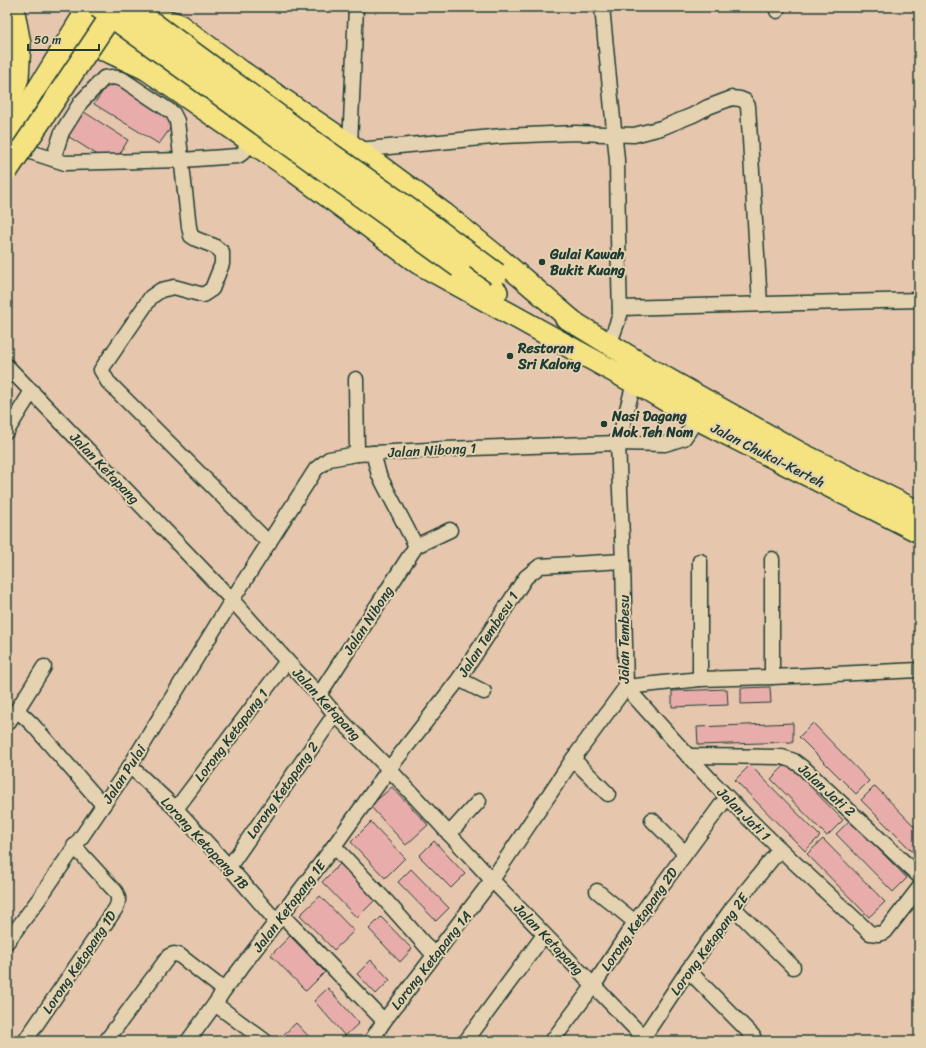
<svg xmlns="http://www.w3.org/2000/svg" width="926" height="1048" viewBox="0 0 926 1048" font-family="Sriracha,sans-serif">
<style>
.building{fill:#e8adaa;stroke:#1f3d34}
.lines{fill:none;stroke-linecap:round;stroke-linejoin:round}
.minor-casing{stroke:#1f3d34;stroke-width:17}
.major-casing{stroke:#1f3d34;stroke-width:21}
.highway-casing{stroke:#1f3d34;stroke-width:24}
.minor{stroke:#e5d2b0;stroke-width:14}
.major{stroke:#f5e382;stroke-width:18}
.highway{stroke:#f5e382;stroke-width:21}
.highway-bridge-casing{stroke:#1f3d34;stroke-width:24;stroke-linecap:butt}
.highway-bridge{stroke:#f5e382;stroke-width:21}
.poi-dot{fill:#1f3d34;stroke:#e5d2b0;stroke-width:1.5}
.labels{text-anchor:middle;stroke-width:4;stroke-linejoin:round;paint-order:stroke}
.poi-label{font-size:14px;font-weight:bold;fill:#1f3d34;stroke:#e5d2b0;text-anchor:start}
.street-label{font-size:14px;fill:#1f3d34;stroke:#e5d2b0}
</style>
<rect width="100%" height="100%" fill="#e6c7ae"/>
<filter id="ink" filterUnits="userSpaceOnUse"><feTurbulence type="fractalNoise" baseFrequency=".025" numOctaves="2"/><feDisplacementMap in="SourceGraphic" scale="8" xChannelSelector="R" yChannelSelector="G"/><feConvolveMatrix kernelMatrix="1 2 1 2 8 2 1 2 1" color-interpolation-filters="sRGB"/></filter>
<g filter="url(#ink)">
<g class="building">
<polygon points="113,85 124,87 168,116 170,129 159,144 94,104 105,88"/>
<polygon points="81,110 128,140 118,157 101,157 66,135"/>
<polygon points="770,687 771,703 741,704 741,688"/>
<polygon points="727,689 728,705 672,707 672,691"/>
<polygon points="793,723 793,742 698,745 697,727"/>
<polygon points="813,723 869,781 856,794 799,737"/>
<polygon points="787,763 843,820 827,836 771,779"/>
<polygon points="750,765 820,836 805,851 735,780"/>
<polygon points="875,786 919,831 919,856 918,857 861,800"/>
<polygon points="392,787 428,825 406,845 370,806"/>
<polygon points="850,820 907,878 893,892 836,834"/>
<polygon points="371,822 405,858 385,878 351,842"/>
<polygon points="823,839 885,902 869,917 807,854"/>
<polygon points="434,841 465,874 451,888 419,856"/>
<polygon points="341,863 376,899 357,918 322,882"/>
<polygon points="411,869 449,908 436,921 398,882"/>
<polygon points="320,896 354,931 334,950 300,915"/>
<polygon points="381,917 412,949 400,962 369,929"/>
<polygon points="290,936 325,972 306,991 271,955"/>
<polygon points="371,960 390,980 376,994 357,974"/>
<polygon points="328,988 359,1023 345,1036 314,1001"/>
<polygon points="296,1023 313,1041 277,1041"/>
</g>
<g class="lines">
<g class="minor-casing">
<g id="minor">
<polyline points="602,7 617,160 618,236 620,315 609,345"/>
<polyline points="777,7 777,11"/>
<polyline points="350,145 356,7"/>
<path d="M15,147L65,163L182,160L238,156C245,152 247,148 249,140"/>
<polyline points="358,150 502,136 575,133 634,135 661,128 693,115 708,107 732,98 740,99 745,101 748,106 760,304"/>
<polyline points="53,159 62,132 81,102 104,78 112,77 122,79 173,113 177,121 189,227 191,236 196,239 214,246 222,252 222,264 212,289 203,295 174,287 161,290 151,297 101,370 108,382 269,543"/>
<polyline points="620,308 919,300"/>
<polyline points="7,366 232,600 287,661 319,695 335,714 389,769 492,880 647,1041"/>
<polyline points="356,379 357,454"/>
<polyline points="7,431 32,391"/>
<polyline points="373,453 379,475 416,546"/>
<polyline points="416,546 450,530"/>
<polyline points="700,561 700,679"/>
<polyline points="772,677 772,559"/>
<polyline points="459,679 484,692"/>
<path d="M626,687C659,724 692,761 727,797C773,844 822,888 870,933L878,934L885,932L919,888"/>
<polyline points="626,687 700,679 772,677 919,670"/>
<polyline points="319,695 416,546"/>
<polyline points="17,710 44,667"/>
<polyline points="7,724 17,710 32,724 103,805"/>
<polyline points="688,756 782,757 794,761 806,770 919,876"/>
<polyline points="573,759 608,794"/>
<polyline points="130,766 176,809 229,867 277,922"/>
<polyline points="176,809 287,661"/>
<polyline points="652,820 685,853"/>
<polyline points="449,834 479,801"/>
<polyline points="334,846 386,901 434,955"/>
<polyline points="229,867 335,714"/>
<polyline points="597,891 635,922"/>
<polyline points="733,907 793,967"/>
<polyline points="282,915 384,1021"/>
<polyline points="7,942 39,899 130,766 232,600 316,469 329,459 357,454 446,449 618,443 665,444 684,438 697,419"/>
<polyline points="688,970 753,1036"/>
<polyline points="215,1004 265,1041"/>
<path d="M25,1041L116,908C119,901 119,897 115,891L74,846"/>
<polyline points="106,1041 169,956 174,954 179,955 224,990"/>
<polyline points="188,1041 215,1004 224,990 334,846 389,769 459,679 526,577 540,566 623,561"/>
<polyline points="371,1041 384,1021 492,880 573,759 626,687 623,561 618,443 634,383"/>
<polyline points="466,1041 544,935"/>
<polyline points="552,1041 594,985 635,922 727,797"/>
<polyline points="641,1041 688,970 733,907 780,849"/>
</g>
</g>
<g class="major-casing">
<g id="major">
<polyline points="49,90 100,11"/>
<polyline points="7,136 87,7"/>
</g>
</g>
<g class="highway-casing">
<g id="highway">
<polyline points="83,13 115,40"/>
<polyline points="69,59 91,47 107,51 146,69"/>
<polyline points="7,109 18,78 20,44 13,7"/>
<polyline points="459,267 497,292"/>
<polyline points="565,317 648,368 800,453 919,512"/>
<polyline points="576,324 494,254 446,215 358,150 241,71 178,24 150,16 142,17 131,31 129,37 131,41 146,69 292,170 418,263 631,381"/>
<polyline points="619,373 697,419 919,532"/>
</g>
</g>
<use href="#minor" class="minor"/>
<use href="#major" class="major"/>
<use href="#highway" class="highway"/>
<g class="highway-bridge-casing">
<g id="highway-bridge">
<polyline points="98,7 459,267"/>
<polyline points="131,7 317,144 415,213 497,274"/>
<polyline points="7,171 117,7"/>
</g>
</g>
<use href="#highway-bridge" class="highway-bridge"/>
</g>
</g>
<g class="poi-dot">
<circle cx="542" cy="262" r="4"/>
<circle cx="510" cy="356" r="4"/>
<circle cx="604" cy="424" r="4"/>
</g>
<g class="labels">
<g class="poi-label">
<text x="550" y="259">Gulai Kawah<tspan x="550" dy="16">Bukit Kuang</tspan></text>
<text x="518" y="353">Restoran<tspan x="518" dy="16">Sri Kalong</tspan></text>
<text x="612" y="421">Nasi Dagang<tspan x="612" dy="16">Mok Teh Nom</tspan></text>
</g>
<g class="street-label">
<text transform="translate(432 450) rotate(-3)" y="5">Jalan Nibong 1</text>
<text transform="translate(768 455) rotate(27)" y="5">Jalan Chukai-Kerteh</text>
<text transform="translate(105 468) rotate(46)" y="5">Jalan Ketapang</text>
<text transform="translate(368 620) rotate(-57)" y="5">Jalan Nibong</text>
<text transform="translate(488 634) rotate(-57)" y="5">Jalan Tembesu 1</text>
<text transform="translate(624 639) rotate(-90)" y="5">Jalan Tembesu</text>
<text transform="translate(327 704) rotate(47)" y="5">Jalan Ketapang</text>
<text transform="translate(231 735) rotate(-53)" y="5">Lorong Ketapang 1</text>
<text transform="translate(124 774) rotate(-57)" y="5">Jalan Pulai</text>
<text transform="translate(282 790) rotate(-55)" y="5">Lorong Ketapang 2</text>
<text transform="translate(827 790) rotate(42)" y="5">Jalan Jati 2</text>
<text transform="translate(744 814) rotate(45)" y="5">Jalan Jati 1</text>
<text transform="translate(205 843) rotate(47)" y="5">Lorong Ketapang 1B</text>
<text transform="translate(289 906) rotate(-53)" y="5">Jalan Ketapang 1E</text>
<text transform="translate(639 919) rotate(-55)" y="5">Lorong Ketapang 2D</text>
<text transform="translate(549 939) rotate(46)" y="5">Jalan Ketapang</text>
<text transform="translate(709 944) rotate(-54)" y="5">Lorong Ketapang 2E</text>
<text transform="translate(431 960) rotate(-52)" y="5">Lorong Ketapang 1A</text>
<text transform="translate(79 962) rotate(-56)" y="5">Lorong Ketapang 1D</text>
</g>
</g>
<rect width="926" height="1048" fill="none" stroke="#e5d2b0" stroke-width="24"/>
<rect x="12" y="12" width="902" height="1024" fill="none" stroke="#1f3d34" stroke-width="1.5" filter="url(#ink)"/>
<path d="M28 44v6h71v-6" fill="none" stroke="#1f3d34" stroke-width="2"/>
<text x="34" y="44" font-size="12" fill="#1f3d34" stroke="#e5d2b0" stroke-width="3" paint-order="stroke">50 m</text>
</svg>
